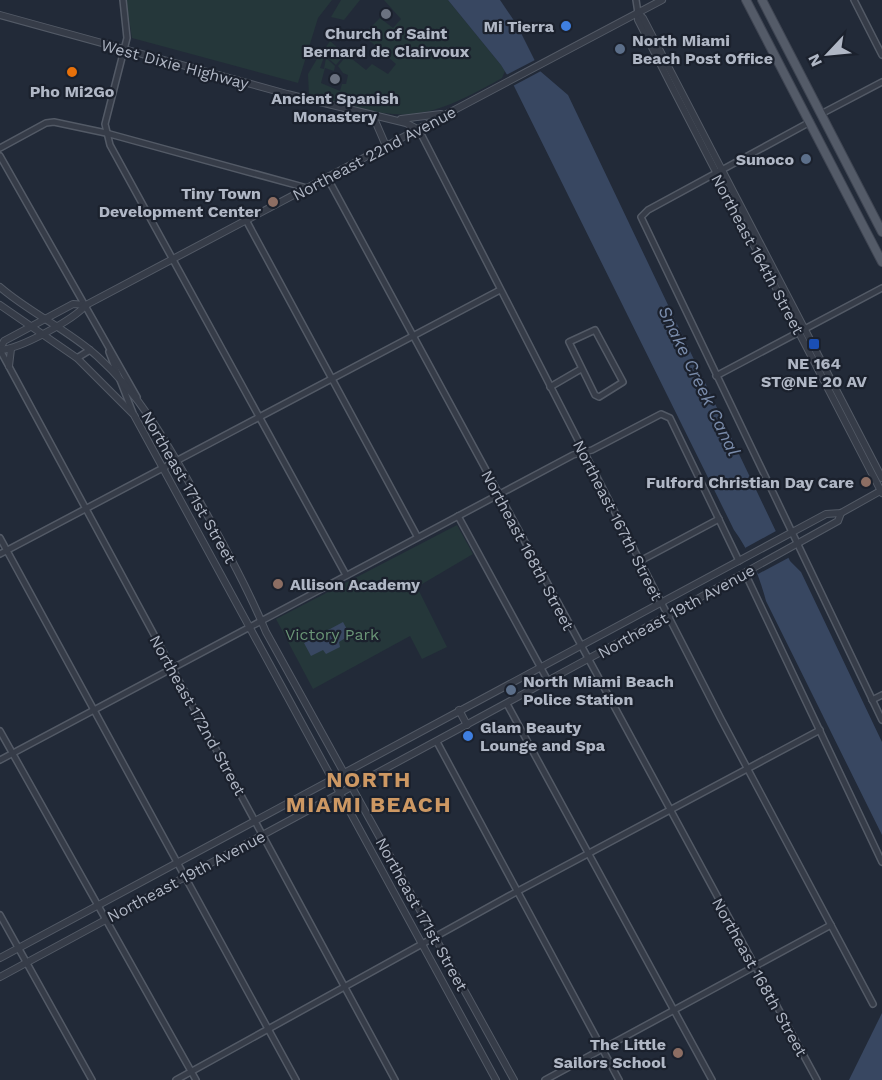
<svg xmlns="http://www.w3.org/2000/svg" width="882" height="1080" viewBox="0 0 882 1080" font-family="'Work Sans',sans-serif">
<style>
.green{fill:#25373a}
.water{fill:#384761}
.pier{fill:#222a38}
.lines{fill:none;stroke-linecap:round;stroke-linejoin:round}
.minor-casing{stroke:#535a66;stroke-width:8}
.tertiary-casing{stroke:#535a66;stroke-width:8}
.primary-casing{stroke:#3f4552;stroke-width:10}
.minor{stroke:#363c48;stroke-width:5}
.tertiary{stroke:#363c48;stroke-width:6}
.primary{stroke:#545b68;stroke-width:8}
.worship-dot{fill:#6b7280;stroke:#1b212d;stroke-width:2}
.shop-dot{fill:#3f7fe0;stroke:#1b212d;stroke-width:2}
.service-dot{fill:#5c6f8a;stroke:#1b212d;stroke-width:2}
.food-dot{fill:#e8710a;stroke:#1b212d;stroke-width:2}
.education-dot{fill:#8d6e63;stroke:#1b212d;stroke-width:2}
.transit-dot{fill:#1a4fb4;stroke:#1b212d;stroke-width:2}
.labels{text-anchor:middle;stroke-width:4.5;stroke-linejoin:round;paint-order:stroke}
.poi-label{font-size:16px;font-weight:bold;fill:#b0b7c5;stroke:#1b212d;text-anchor:end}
.street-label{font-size:16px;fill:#b0b7c5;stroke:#1b212d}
.park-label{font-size:16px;fill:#699476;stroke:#1b212d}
.water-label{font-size:18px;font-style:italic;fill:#7a8cab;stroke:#1b212d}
.district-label{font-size:22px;font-weight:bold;letter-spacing:1.5px;fill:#cd9863;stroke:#1b212d}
</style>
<rect width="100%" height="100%" fill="#222a38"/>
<g class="green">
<polygon points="126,0 332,0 318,18 298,83 132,38"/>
<polygon points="341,0 360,0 344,20 331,17"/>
<path d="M384,0H448L501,65L505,71L502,78C416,127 401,120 309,95L308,74L320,54L324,57L320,68L324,69L326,58L335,66L334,71L325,68L321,83L340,91L342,84H346L348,75L343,73L338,66L347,55L366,70L372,64L388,74L396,64L363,35L380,18L393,28L401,19Z"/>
<polygon points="330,41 345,54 336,65 322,53"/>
<polygon points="457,525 473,554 417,587 447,647 422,659 410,636 313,689 276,619"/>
</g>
<g class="water">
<path d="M448,0H500L517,25L540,71L568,95L790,561L801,572L882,742V835L766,601C759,575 750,552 734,530L514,86L501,65Z"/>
<polygon points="343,622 350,635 339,642 340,647 326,654 323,650 311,656 304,643"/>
<polygon points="882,1013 882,1080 849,1080"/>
</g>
<g class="pier">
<polygon points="535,60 541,71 511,87 504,76"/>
<polygon points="776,531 790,557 758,574 745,548"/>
</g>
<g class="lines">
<g class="minor-casing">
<g id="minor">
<polyline points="123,0 127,38 105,124 110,145 346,575"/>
<polyline points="636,0 638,13"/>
<polyline points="854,0 882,55"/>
<polyline points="821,114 882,82"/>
<polyline points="810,122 648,210 641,217 882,720"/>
<polyline points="419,130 721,719 873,1004"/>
<polyline points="0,148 46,123 54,122 106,133 307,188"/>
<polyline points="0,156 137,397"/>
<polyline points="327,177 817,1080"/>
<polyline points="246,220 417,536"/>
<polygon points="595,330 623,382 599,397 595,395 569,342"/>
<polyline points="0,350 395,1080"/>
<polyline points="109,352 133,413"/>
<polyline points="77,358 90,350"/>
<polyline points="716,376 882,288"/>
<polyline points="550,387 581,369"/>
<polyline points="458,516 548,681"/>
<polyline points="0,538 296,1080"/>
<polyline points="0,554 500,290"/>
<polyline points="640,561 719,519"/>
<polyline points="745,573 882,862"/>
<polyline points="872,700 882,695"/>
<polyline points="507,704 712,1080"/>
<polyline points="0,731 196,1080"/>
<polyline points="437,742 619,1080"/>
<polyline points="0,760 573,455 592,450 661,414 670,418 739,561"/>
<polyline points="0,915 92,1080"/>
<polyline points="176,1080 518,891 820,730"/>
<polyline points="545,1080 831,925"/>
</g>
</g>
<g class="tertiary-casing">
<g id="tertiary">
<polyline points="638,13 638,20 670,83 882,493"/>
<polyline points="638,13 643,18 882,478"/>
<polyline points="0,15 287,94 406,123 419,130"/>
<polyline points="373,116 386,146"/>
<polyline points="401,119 441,114"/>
<path d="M0,287C30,313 67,329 97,356C145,399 173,454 204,509C226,549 248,589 266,632L514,1080"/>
<polyline points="0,305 77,358 134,415 496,1080"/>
<polyline points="0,349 4,341 73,304 86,305"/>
<path d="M0,350C20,349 73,320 86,305L662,0"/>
<polyline points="9,366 11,349"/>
<polyline points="459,710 467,725"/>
<polyline points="0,958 826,514 841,513 882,490"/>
<polyline points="0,977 623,640 838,521 841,513"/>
</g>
</g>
<g class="primary-casing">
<g id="primary">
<polyline points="746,0 882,262"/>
<polyline points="762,0 882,232"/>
</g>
</g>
<use href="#minor" class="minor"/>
<use href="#tertiary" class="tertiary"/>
<use href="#primary" class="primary"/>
</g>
<g class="worship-dot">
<circle cx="386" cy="14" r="6"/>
<circle cx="335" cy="79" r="6"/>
</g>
<g class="shop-dot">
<circle cx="566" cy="26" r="6"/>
<circle cx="468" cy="736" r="6"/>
</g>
<g class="service-dot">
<circle cx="620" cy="49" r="6"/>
<circle cx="806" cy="159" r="6"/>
<circle cx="511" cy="690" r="6"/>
</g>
<circle class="food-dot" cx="72" cy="72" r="6"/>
<g class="education-dot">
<circle cx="273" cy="202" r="6"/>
<circle cx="866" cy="482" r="6"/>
<circle cx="278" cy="584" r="6"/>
<circle cx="678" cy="1053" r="6"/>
</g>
<rect class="transit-dot" x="808" y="338" width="12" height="12" rx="3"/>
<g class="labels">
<g class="poi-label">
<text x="554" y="32">Mi Tierra</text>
<text x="386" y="39" text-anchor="middle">Church of Saint<tspan x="386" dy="18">Bernard de Clairvoux</tspan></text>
<text x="632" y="46" text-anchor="start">North Miami<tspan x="632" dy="18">Beach Post Office</tspan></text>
<text x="72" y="97" text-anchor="middle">Pho Mi2Go</text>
<text x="335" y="104" text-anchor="middle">Ancient Spanish<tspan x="335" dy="18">Monastery</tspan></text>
<text x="794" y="165">Sunoco</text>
<text x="261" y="199">Tiny Town<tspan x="261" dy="18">Development Center</tspan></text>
<text x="814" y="369" text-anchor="middle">NE 164<tspan x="814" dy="18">ST@NE 20 AV</tspan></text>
<text x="854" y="488">Fulford Christian Day Care</text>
<text x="290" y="590" text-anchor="start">Allison Academy</text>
<text x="523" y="687" text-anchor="start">North Miami Beach<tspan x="523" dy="18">Police Station</tspan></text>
<text x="480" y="733" text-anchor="start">Glam Beauty<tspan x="480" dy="18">Lounge and Spa</tspan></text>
<text x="666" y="1050">The Little<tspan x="666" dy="18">Sailors School</tspan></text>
</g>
<g class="street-label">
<text transform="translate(175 64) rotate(15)" y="6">West Dixie Highway</text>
<text transform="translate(374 153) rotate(-28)" y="6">Northeast 22nd Avenue</text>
<text transform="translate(758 254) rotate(62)" y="6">Northeast 164th Street</text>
<text transform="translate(189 487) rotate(60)" y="6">Northeast 171st Street</text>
<text transform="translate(618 520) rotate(63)" y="6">Northeast 167th Street</text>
<text transform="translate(528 550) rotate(62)" y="6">Northeast 168th Street</text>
<text transform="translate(676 611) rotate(-29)" y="6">Northeast 19th Avenue</text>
<text transform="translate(198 715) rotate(61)" y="6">Northeast 172nd Street</text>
<text transform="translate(186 876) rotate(-28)" y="6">Northeast 19th Avenue</text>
<text transform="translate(422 914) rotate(61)" y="6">Northeast 171st Street</text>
<text transform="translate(760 977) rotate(61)" y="6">Northeast 168th Street</text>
</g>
<g class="park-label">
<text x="332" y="640">Victory Park</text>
</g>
<g class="water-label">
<text transform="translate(699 381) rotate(64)" y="6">Snake Creek Canal</text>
</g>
<g class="district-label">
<text x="369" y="787">NORTH<tspan x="369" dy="25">MIAMI BEACH</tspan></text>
</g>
</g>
<g transform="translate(828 54) rotate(244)" stroke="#1b212d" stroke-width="4.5" paint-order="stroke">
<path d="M0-4.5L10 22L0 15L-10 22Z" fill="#b0b7c5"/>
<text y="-9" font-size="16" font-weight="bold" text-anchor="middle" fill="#b0b7c5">N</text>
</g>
</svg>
